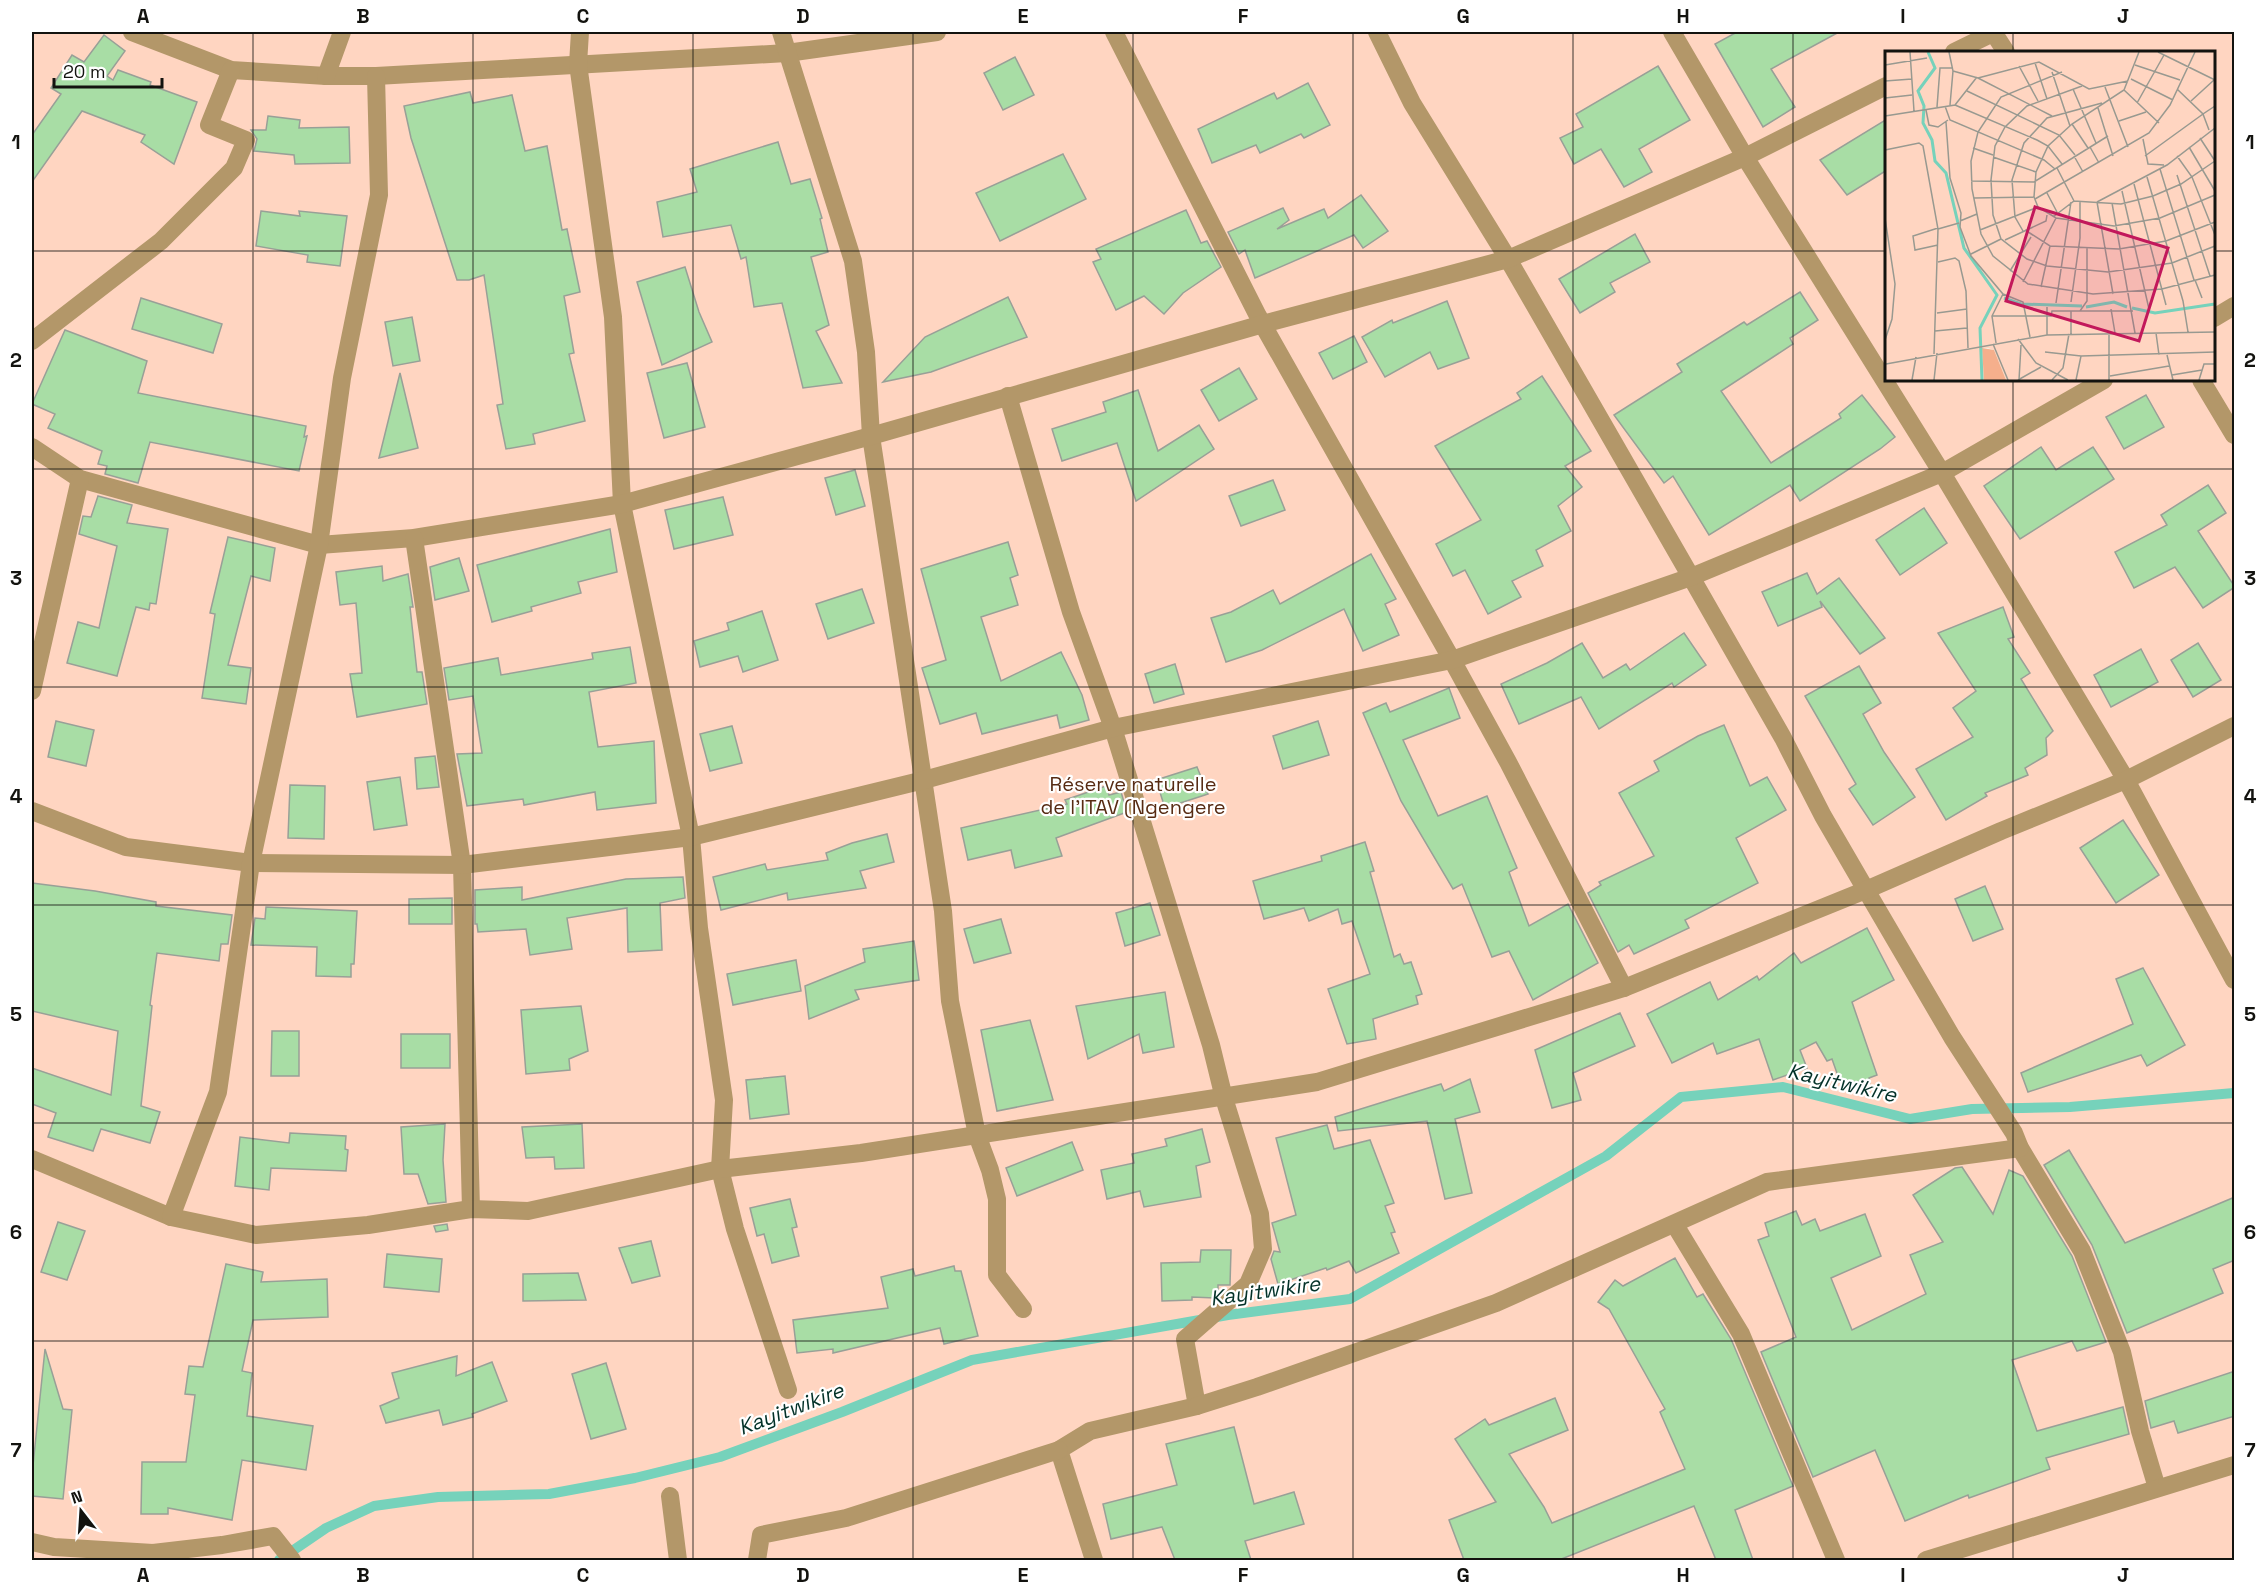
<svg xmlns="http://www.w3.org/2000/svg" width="2266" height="1592" viewBox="0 0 2266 1592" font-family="'Space Grotesk',sans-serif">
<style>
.green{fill:#ffd5c1;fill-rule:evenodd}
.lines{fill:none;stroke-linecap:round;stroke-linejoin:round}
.stream{stroke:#76d2bb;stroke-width:10}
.building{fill:#a8dda5;stroke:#98a097;stroke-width:1.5}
.minor{stroke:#b39769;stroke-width:18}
.grid{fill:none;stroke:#13130f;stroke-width:1.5;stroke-opacity:0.55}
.labels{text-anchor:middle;stroke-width:4.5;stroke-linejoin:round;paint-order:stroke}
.park-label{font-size:20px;fill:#572b13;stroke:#fff}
.water-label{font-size:21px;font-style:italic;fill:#033128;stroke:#fff}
.inset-river{fill:none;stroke:#76d2bb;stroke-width:3}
.inset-road{fill:none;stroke:#989990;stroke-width:1.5}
.view{fill:#c2185b;fill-opacity:0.15;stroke:#c2185b;stroke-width:3}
.inset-edge{fill:none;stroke:#13130f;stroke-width:3}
.neatline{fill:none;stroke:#13130f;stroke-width:2}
.grid-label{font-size:20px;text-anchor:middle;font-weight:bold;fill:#13130f}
</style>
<rect width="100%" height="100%" fill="#f0f2e6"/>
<path class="green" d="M32,32H2234V1560H32ZM1886,52H2214V380H1886Z"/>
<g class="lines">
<polyline class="stream" points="279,1560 326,1528 374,1506 438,1497 549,1494 635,1478 720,1457 842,1412 972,1360 1228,1315 1350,1299 1606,1156 1681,1097 1783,1087 1910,1119 1972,1109 2070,1107 2234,1093"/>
</g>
<g class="building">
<polygon points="1737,32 1839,32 1771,69 1795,107 1763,127 1715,44"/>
<polygon points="104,35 125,51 107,76 113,80 118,70 151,82 150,85 197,102 174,164 141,142 145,135 82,111 32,182 32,135 61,94 51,88 72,55 84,62"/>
<polygon points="1015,57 1034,95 1003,110 984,73"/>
<polygon points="1658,66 1690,120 1639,149 1652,172 1624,187 1601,149 1574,164 1560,138 1583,127 1576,114"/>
<polygon points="1308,83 1330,125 1304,138 1301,134 1260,153 1256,145 1212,163 1198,129 1274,93 1277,99"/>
<polygon points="470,92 473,103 512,95 525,151 547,146 562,230 567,229 580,292 564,296 574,353 569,354 585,421 533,434 535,444 506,449 497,405 503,404 484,275 469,280 457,280 411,138 404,106"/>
<polygon points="268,116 300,120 299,128 349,127 350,163 295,164 294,155 254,151 257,139 251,130 266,130"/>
<polygon points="1887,119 1887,170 1847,195 1820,160"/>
<polygon points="778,142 791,184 810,179 822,218 820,219 828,252 811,257 829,325 816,331 842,383 803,388 782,303 754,307 746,257 741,259 731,225 663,237 657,202 697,192 690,169"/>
<polygon points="1063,154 1086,199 1000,241 976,193"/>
<polygon points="1361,195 1388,231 1363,248 1354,235 1255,278 1245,250 1239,254 1228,232 1283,208 1289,220 1277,229 1324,209 1328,218"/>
<polygon points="1186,210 1201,243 1207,241 1221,267 1183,293 1164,314 1144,296 1116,310 1093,262 1101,259 1096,249"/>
<polygon points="261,211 300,216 299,211 347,216 340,266 307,262 308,255 256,246"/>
<polygon points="1635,234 1650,262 1610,283 1615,292 1580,313 1559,279"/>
<polygon points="685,267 699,312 712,342 662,365 637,282"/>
<polygon points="1800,292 1818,320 1790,338 1793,344 1721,391 1771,463 1841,418 1839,414 1862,395 1895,437 1880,449 1800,501 1790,485 1709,535 1673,476 1664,483 1614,415 1682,372 1677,364 1744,322 1747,325"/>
<polygon points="1008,297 1027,337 931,372 883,382 925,337"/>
<polygon points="141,298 222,324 213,353 132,329"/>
<polygon points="1447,301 1469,358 1438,369 1430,352 1385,377 1362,337 1392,320 1393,323"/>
<polygon points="412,317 420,361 393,366 385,322"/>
<polygon points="65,330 147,361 138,393 306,426 304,437 307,436 299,471 150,442 138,483 105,474 107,466 98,464 102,451 48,428 55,414 32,404"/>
<polygon points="1354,336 1367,362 1333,379 1319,353"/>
<polygon points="687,363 705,427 664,438 647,373"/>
<polygon points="1239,368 1257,399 1219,421 1201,390"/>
<polygon points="400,373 418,448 379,458"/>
<polygon points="1542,376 1591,451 1565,466 1582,487 1558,506 1571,531 1536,550 1543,566 1512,581 1521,597 1488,614 1465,570 1453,576 1436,544 1481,520 1435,446 1521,399 1517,393"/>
<polygon points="1138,390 1158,451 1199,425 1214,449 1136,501 1117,443 1062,461 1052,429 1106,412 1103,402"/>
<polygon points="2146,395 2164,427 2124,449 2106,417"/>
<polygon points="2041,447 2056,470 2093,447 2114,479 2020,539 1984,486"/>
<polygon points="855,470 865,506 836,515 825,478"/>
<polygon points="1273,480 1285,510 1241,526 1229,496"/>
<polygon points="2208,485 2226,513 2198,531 2235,587 2203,608 2175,567 2134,588 2115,552 2167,525 2161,515"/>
<polygon points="98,496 132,505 127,523 168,529 156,604 150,603 149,610 136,607 117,676 67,663 78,622 99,628 117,546 79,534 83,516 91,517"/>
<polygon points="723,497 733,535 674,549 665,510"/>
<polygon points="1924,508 1947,543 1900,575 1876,540"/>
<polygon points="610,529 617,572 578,582 581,593 531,607 532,611 492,622 477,565"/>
<polygon points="228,537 275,548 270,581 251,576 228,665 251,668 246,704 202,698 215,614 210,613"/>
<polygon points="1008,542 1018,575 1010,578 1018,605 981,617 1001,681 1061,652 1082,695 1089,720 1060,728 1057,715 982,734 976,713 940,724 922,668 946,660 921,569"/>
<polygon points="1371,554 1396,599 1385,604 1399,635 1363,651 1344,609 1262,650 1226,662 1211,618 1231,612 1273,590 1280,604"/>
<polygon points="459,558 469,591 435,600 430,567"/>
<polygon points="382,566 383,581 408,574 413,607 410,607 417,672 422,672 427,704 357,717 350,674 362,673 356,603 340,605 336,572"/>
<polygon points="1807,573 1817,594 1839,578 1885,638 1860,654 1820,601 1822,607 1778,626 1762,592"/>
<polygon points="862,589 874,623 828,639 816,604"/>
<polygon points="2003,607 2014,637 2008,639 2030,673 2021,679 2053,731 2046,738 2047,755 2025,768 2028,775 1985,793 1987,796 1946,820 1916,769 1973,737 1953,708 1976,691 1938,633"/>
<polygon points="762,611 778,660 743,672 738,656 700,667 694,641 729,630 727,623"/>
<polygon points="1684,633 1706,665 1674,687 1672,683 1599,729 1581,697 1519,724 1501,684 1547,663 1582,643 1603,678 1626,664 1630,670"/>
<polygon points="2198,643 2221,680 2193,697 2171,660"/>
<polygon points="630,647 636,683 589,692 598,747 654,741 656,803 597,810 595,792 524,805 523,799 467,806 457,754 482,753 473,696 449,700 444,668 498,658 501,675 593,659 592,653"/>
<polygon points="2141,649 2158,682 2111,707 2094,675"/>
<polygon points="1175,664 1184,694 1154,703 1145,674"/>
<polygon points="1859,666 1881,703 1863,714 1884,752 1915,797 1873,825 1849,789 1856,784 1805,696"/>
<polygon points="1449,688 1460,718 1403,740 1438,816 1487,796 1517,868 1509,872 1529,926 1568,904 1598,963 1533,1000 1509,951 1492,957 1462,884 1453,889 1401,801 1363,713 1386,703 1390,712"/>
<polygon points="56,721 94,730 86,766 48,757"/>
<polygon points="1318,721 1329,755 1283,769 1273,736"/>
<polygon points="1724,725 1750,786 1767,777 1786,810 1736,838 1758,883 1685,920 1689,928 1634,954 1629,945 1618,952 1588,893 1601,885 1599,882 1654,856 1619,793 1659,771 1654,761 1698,736"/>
<polygon points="732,726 742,763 710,771 700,734"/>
<polygon points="435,756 439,787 417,789 415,758"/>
<polygon points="1197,767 1208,794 1165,808 1156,780"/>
<polygon points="400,777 407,825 374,830 367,782"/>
<polygon points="290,785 325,786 324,839 288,838"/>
<polygon points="1106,786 1109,795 1121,792 1127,812 1056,838 1062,856 1015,868 1011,850 968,860 961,828 1067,804 1065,800"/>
<polygon points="2123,820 2159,875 2116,903 2080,848"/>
<polygon points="887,834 894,862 860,871 866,888 788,900 787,893 721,910 713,877 765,864 767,870 828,860 826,853 852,843"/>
<polygon points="1365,842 1374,871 1370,872 1394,957 1400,954 1404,964 1411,962 1422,994 1416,996 1418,1004 1373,1019 1376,1039 1347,1044 1328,989 1370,974 1352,921 1342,924 1338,909 1309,921 1304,908 1264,919 1253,881 1322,861 1321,856"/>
<polygon points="683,877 685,898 660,903 662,950 628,952 627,908 567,918 572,949 530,955 526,929 478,932 477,924 475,924 475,890 522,887 522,900 626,879"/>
<polygon points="32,883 95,891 156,902 156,906 232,915 228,944 221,944 219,961 157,953 150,1005 152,1006 141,1106 160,1112 150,1143 101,1129 93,1151 48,1137 56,1113 32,1104 32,1068 111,1095 118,1031 32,1011"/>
<polygon points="1985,886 2003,929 1973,941 1955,899"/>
<polygon points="452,898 452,924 409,924 409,899"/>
<polygon points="1150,903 1160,935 1125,946 1116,913"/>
<polygon points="266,907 357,911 354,964 351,964 351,977 316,976 317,947 251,945 255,918 265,919"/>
<polygon points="1001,919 1011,953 974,963 964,929"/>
<polygon points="1867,928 1894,980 1852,1002 1877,1075 1869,1078 1870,1083 1847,1091 1839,1079 1832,1059 1827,1061 1816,1042 1800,1050 1807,1068 1773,1080 1759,1039 1717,1054 1713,1043 1672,1063 1647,1014 1710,982 1718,1000 1757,976 1759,980 1794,953 1801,963"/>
<polygon points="914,941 919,980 855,990 859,999 809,1019 805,986 865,962 863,949"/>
<polygon points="796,960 801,991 733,1005 727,974"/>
<polygon points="2143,968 2185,1045 2147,1066 2141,1055 2028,1092 2021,1073 2133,1024 2116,979"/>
<polygon points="1165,992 1174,1047 1143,1053 1139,1034 1088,1059 1076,1006"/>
<polygon points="581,1006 588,1051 569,1059 570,1070 526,1074 521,1010"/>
<polygon points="1620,1013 1635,1046 1573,1073 1581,1100 1552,1108 1535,1050"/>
<polygon points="1030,1020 1053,1100 997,1111 981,1030"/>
<polygon points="272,1031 299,1031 299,1076 271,1076"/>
<rect x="401" y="1034" width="49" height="34"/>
<polygon points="785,1076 789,1114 750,1119 746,1080"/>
<polygon points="1470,1079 1480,1112 1455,1119 1472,1193 1445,1199 1427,1121 1338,1131 1335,1117 1441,1084 1444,1091"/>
<polygon points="445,1124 443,1160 446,1202 428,1204 418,1174 404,1174 401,1127"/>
<polygon points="582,1124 584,1168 555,1169 554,1157 526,1158 522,1127"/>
<polygon points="1327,1125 1334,1149 1370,1140 1394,1203 1385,1206 1395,1232 1391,1233 1399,1253 1356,1273 1349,1261 1327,1270 1326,1268 1278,1284 1271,1259 1274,1251 1280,1252 1272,1223 1296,1215 1276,1138"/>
<polygon points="1202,1129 1210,1162 1196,1166 1201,1197 1144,1207 1140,1191 1107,1199 1101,1170 1134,1163 1132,1154 1167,1146 1165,1139"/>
<polygon points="290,1133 346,1136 345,1149 348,1150 346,1171 271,1168 269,1190 235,1186 240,1137 289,1143"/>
<polygon points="1072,1142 1083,1170 1017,1196 1006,1168"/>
<polygon points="2069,1150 2125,1243 2235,1197 2235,1260 2213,1269 2223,1293 2127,1333 2092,1245 2044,1165"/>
<polygon points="1962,1167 1993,1214 2009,1170 2023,1176 2072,1256 2106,1342 2077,1351 2072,1341 2012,1360 2037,1431 2123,1407 2129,1434 2046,1458 2050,1469 1969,1498 1968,1495 1905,1521 1875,1450 1813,1477 1761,1352 1796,1337 1758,1240 1769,1236 1765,1223 1796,1211 1802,1225 1815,1219 1820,1231 1865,1214 1881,1256 1831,1278 1852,1330 1926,1294 1910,1255 1943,1242 1913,1195 1955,1168"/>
<polygon points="790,1199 797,1227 792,1228 799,1256 772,1263 764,1234 757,1236 750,1208"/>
<polygon points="58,1222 85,1231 67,1280 41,1272"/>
<polygon points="447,1224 448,1230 436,1232 434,1226"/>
<polygon points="651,1241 660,1276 632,1283 619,1248"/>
<polygon points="1201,1250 1231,1250 1230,1285 1218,1285 1218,1296 1215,1298 1192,1297 1192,1300 1162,1301 1161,1263 1200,1262"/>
<polygon points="387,1254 442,1259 439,1292 384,1287"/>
<polygon points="1675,1258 1697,1297 1703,1294 1731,1339 1793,1486 1735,1510 1753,1560 1716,1560 1694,1506 1559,1560 1464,1560 1449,1520 1496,1502 1455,1439 1485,1419 1489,1425 1555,1398 1568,1430 1509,1454 1544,1507 1552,1523 1685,1469 1660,1412 1665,1409 1609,1309 1598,1302 1615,1280 1623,1286"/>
<polygon points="226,1264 263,1272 261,1282 327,1279 328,1317 253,1320 242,1371 252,1373 247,1416 313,1426 306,1470 242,1460 232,1520 168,1508 168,1514 141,1514 142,1462 186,1462 195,1395 185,1394 189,1366 203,1367"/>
<polygon points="954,1266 955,1271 961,1271 978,1336 944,1344 940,1328 833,1353 833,1349 797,1353 793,1320 888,1308 881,1277 913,1269 915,1276"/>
<polygon points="578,1273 586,1300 523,1301 523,1274"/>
<polygon points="45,1349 63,1409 72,1410 63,1499 32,1496 32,1475"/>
<polygon points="457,1356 456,1376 492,1362 507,1401 472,1414 473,1417 443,1425 439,1410 386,1423 380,1406 399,1398 392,1373"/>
<polygon points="606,1363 626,1429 591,1439 572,1374"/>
<polygon points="2235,1371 2235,1416 2178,1433 2174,1421 2151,1428 2145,1401"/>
<polygon points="1234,1427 1254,1504 1294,1492 1304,1524 1245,1541 1251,1560 1175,1560 1162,1527 1111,1539 1103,1504 1177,1485 1166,1444"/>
</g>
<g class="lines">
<g class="minor">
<polyline points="132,32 231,70 326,76 376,76 787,53 937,32"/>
<polyline points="580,32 578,64 613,317 622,504 691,837 699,928 724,1100 720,1169 735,1229 788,1390"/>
<polyline points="781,32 853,261 866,352 871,436 943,911 950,1001 977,1135 990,1170 997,1199 997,1275 1023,1309"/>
<polyline points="1114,32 1258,316 1452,660 1508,762 1624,988"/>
<polyline points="1377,32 1412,103 1508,259 1691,577 1783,738 1823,816 1866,890 1952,1037 2014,1133 2020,1148 2082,1251 2122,1352 2140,1431 2157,1488"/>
<polyline points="1672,32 1745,157 1942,473 2126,780 2234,980"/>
<polyline points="1993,32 2006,52"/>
<polyline points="1954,52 1995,32"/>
<polyline points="326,76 342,32"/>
<polyline points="2214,318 2234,306"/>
<polyline points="32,341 161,241 234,168 246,140 209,125 231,70"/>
<polyline points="2201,380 2234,435"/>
<polyline points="1008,396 1071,612 1113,728 1211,1045 1224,1098 1260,1214 1263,1249 1248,1284 1185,1339 1197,1406 1090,1431 1059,1450 1094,1560"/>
<polyline points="32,447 80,479 319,545 414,538 622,504 871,436 1263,324 1508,259 1745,157 1886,86"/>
<polyline points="414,538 462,865 471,1209"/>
<polyline points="32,691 80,479"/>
<polyline points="32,811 126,847 251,863 462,865 691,837 924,780 1113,728 1452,660 1691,577 1942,473 2104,380"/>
<polyline points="32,1159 171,1217 256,1235 368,1225 471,1209 528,1211 720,1169 861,1153 1317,1082 1624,988 1866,890 2001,831 2126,780 2234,726"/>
<polyline points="171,1217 218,1092 251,863 319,545 342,378 379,195 376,76"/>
<polyline points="1675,1225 1741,1334 1836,1560"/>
<polyline points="1197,1406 1257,1387 1496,1303 1767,1182 2020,1148"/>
<polyline points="670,1496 678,1560"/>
<polyline points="32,1542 54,1547 153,1553 222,1545 273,1536 292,1560"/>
<polyline points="757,1560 761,1535 846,1518 1059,1450"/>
<polyline points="1926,1560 2234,1465"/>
</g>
</g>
<path class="grid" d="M253,32V1560M473,32V1560M693,32V1560M913,32V1560M1133,32V1560M1353,32V1560M1573,32V1560M1793,32V1560M2013,32V52M32,251H1886M2214,251H2234M2013,380V1560M32,469H2234M32,687H2234M32,905H2234M32,1123H2234M32,1341H2234"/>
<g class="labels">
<g class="park-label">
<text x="1133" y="791">Réserve naturelle<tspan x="1133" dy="23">de l'ITAV (Ngengere</tspan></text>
</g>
<g class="water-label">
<text transform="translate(1842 1083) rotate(13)" y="7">Kayitwikire</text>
<text transform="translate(1265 1291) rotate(-8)" y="7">Kayitwikire</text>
<text transform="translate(791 1409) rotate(-21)" y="7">Kayitwikire</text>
</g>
</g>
<g transform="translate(1885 51)">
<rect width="330" height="330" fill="#f0f2e6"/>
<path d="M0,1H330V329H121L109,299L103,297H97L99,329H0Z" fill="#ffd5c1"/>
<path d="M97,297L109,299L121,329H99Z" fill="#f5af8c"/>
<path class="inset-river" d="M43,1L50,17L33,40L39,55L38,72L47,89L50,110L61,122L79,197L112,244L95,277L97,329M119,247L136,253L197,255M201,256L229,251L242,256M247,257L270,262L330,253"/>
<path class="inset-road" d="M25,1L29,60M64,1L68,20L65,54M254,1L239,39L187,73L163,95L151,121L149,146L153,156L171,167L229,175L275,167L330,144M273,1L330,29M150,12L162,48M0,14L42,7M250,14L295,29M134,15L153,50M68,20L93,27L167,65M167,21L185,75M177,21L116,46L93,81L86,110L87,138L96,183L108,205L143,233L208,243L277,238L330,224M93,27L154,11L204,38L243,30M246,28L288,49M0,30L27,28M220,36L243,96M188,38L211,92M239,39L274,72M82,40L174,84L190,104M0,47L27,44M306,50L329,29M252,52L279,4M70,54L152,89L163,95L177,113M60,55L65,69L159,109L170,118M52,56L55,17H67M213,57L228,105M41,59L44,74L53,76L63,69M0,65L70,54L92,26M234,70L261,61M61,71L65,127L76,162L75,176L86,205L118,243L138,251L145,286M187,73L203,97M324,79L318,63L330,55M315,87L330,110M258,88L263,113L279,114M205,96L214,112M304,96L330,140M88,97L108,104M0,99L34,92L38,95L53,178L49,303M189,105L198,121M260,105L318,63L292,38M292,105L307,126L330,184M108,106L151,121M172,117L189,150M275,118L309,229M292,124L325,225M262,126L298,250L303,281M86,130L149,131L223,85M249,133L281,254M237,140L264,258M162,142L172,161M89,147L149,146M150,148L264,82L285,54L310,1M212,151L282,114L330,77M212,151L228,243M227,152L250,282M168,166L189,150L236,153L268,145L296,133L330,110M0,167L10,233L7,268L0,289M75,170L92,163M53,177L28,185L30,199L53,194M53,178L74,172M95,179L153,156M140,179L165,195L234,198L281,190L330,171M138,180L130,166L127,129L139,92L162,67L217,52M116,188L108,164L106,129L110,95L120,76L142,55L197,35M120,189L161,170L162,164M86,203L116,188L142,208L162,215L223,221L287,212L330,195M53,211L70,207L74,210L81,240L83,297M125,220L146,186M310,229L317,247M138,231L171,167M156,236L165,195M186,251L195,187V150M171,252L186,151M226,258L230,282M195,260H248M52,262L82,258M107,265H166L167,260H186M50,280L82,277M271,282L274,304M186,283V260H195L202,250V197M162,284V256M133,288L151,312L183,329M111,292L107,265L118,243M108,293L123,329M160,301L196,305L330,301M282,304L288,329M1,313L162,284L330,281M287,324L317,319M225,325L284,315M27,329L31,306M49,329L52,302M133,329L156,316M134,329L136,294M167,329L178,317L184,283M191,329L196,305M224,329V283M314,329L319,313H330"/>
<path class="view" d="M150,156L283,197L254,290L121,250Z"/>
<rect width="330" height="330" class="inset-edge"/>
</g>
<rect width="2266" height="1592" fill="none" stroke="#ffffff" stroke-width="66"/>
<g transform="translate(81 1511) rotate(343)" stroke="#ffffff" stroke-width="4.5" paint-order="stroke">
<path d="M0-4.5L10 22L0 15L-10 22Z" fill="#13130f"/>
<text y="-9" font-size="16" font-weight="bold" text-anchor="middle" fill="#13130f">N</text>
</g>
<path d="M54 78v9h108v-9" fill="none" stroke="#13130f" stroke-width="3"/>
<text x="63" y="78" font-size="18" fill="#13130f" stroke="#ffffff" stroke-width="4.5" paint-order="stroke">20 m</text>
<rect x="33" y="33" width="2200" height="1526" class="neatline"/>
<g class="grid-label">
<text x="143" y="23">A</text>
<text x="363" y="23">B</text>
<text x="583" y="23">C</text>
<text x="803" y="23">D</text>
<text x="1023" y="23">E</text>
<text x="1243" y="23">F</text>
<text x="1463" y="23">G</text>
<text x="1683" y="23">H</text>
<text x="1903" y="23">I</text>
<text x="2123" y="23">J</text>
<text x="16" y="149">1</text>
<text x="2250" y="149">1</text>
<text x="16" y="367">2</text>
<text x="2250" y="367">2</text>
<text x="16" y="585">3</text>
<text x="2250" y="585">3</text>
<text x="16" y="803">4</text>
<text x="2250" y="803">4</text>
<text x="16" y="1021">5</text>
<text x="2250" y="1021">5</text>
<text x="16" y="1239">6</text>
<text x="2250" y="1239">6</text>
<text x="16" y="1457">7</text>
<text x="2250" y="1457">7</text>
<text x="143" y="1582">A</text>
<text x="363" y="1582">B</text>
<text x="583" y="1582">C</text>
<text x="803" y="1582">D</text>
<text x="1023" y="1582">E</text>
<text x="1243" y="1582">F</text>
<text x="1463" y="1582">G</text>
<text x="1683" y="1582">H</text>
<text x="1903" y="1582">I</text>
<text x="2123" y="1582">J</text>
</g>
</svg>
